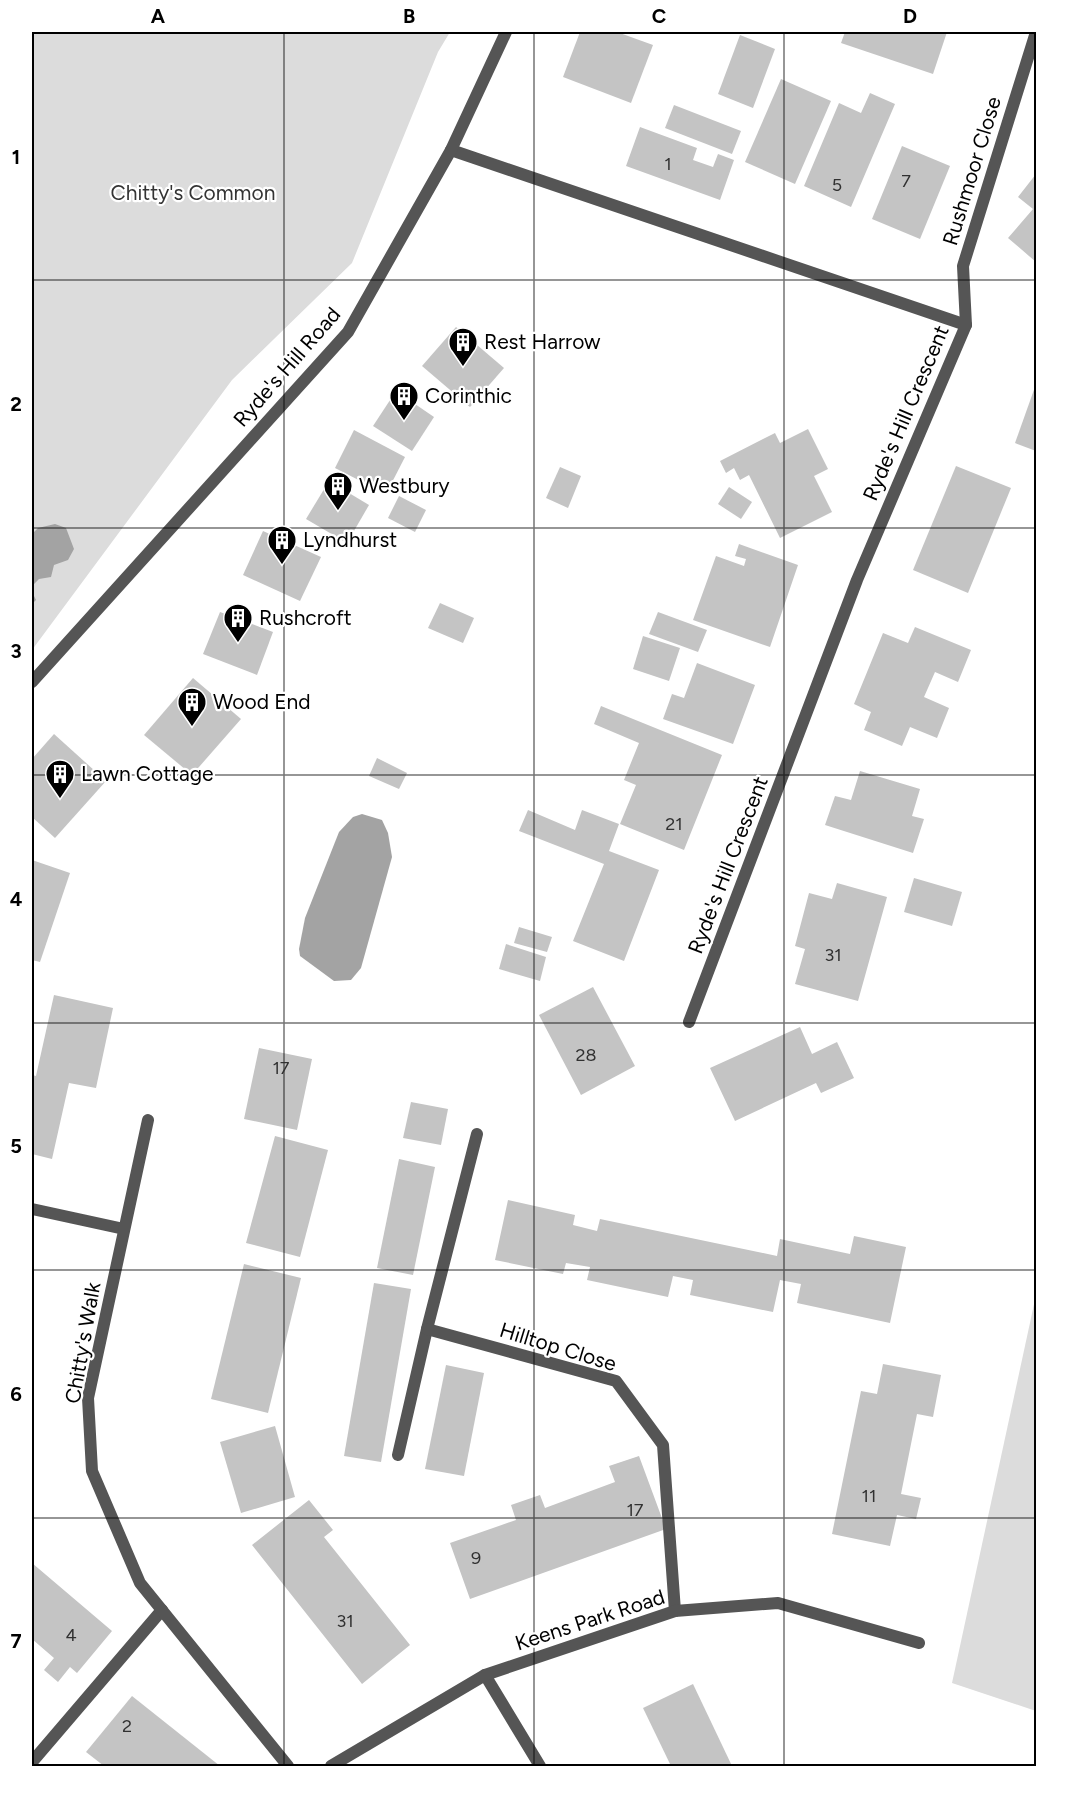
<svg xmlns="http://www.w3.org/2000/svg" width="1068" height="1798" viewBox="0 0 1068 1798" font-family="Figtree,sans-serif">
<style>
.green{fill:#dcdcdc}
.water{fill:#a3a3a3}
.building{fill:#c4c4c4}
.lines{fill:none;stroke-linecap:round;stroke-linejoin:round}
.lane{stroke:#555;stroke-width:12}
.street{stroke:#555;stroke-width:12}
.grid{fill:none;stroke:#000;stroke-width:1.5;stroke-opacity:0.55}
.labels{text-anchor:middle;stroke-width:4.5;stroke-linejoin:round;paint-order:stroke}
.number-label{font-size:18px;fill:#313131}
.street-label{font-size:21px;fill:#000;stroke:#fff}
.park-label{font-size:21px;fill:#333;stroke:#fff}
.poi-label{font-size:21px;fill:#000;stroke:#fff;text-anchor:start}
.neatline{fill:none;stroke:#000;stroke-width:2}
.grid-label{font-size:20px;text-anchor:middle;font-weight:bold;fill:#000}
</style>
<rect width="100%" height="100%" fill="#fff"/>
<g class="green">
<polygon points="32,32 450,32 438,52 352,263 232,380 32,650"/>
<polygon points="1036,1295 1036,1711 952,1683"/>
</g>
<g class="water">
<polygon points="55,524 66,528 74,549 68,560 54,565 51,577 39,579 33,585 32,592 36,600 32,604 32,534 38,528"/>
<polygon points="362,814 382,820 388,833 392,857 361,968 351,980 334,981 300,956 299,949 305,918 339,832 353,817"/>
</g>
<g class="building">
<polygon points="580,32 617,32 653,45 631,103 563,77"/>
<polygon points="845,32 947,32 933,74 841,43"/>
<polygon points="740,35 775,49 753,108 718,94"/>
<polygon points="781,79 831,101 795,184 745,162"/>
<polygon points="870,93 895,104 851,207 804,186 839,103 861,113"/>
<polygon points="674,105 741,131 732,154 665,128"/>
<polygon points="640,127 697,148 693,160 713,167 718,154 734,160 720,200 626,166"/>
<polygon points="902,146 950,166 920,239 872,219"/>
<polygon points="1036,174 1036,262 1008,238 1033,209 1018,197"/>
<polygon points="456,327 504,368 470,407 422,366"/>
<polygon points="1036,384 1036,451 1015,443"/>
<polygon points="396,391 434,417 412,451 373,426"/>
<polygon points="808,429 828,469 814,476 832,512 780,538 749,475 740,480 734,468 726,473 720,461 775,433 780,443"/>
<polygon points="354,430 405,457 386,494 335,468"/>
<polygon points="956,466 1011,488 968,593 913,570"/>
<polygon points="560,467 581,476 568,508 546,498"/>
<polygon points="329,481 369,505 347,543 306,519"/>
<polygon points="729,487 752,502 741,519 718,504"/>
<polygon points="399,496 426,510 415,532 388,518"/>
<polygon points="263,531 321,557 300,601 243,575"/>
<polygon points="739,544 798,565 770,647 693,620 716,556 744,566 746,559 735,556"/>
<polygon points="440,603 474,618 463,643 428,628"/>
<polygon points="220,612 273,632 257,675 203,654"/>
<polygon points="658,612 707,630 698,652 649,634"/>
<polygon points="915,627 971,650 958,682 935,672 924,697 949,708 937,738 910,727 902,746 864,730 871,712 854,704 883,633 908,643"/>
<polygon points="643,636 680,648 669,681 633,669"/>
<polygon points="697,663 755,685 733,744 663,719 672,694 684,698"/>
<polygon points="193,678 241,719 192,775 144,735"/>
<polygon points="601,706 722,755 684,850 620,824 636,785 624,780 639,743 594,724"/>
<polygon points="54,734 106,781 55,838 32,817 32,759"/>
<polygon points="377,758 407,773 399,789 369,776"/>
<polygon points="860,771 920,789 912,816 924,819 913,853 825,825 835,796 851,800"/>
<polygon points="528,810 575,830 582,810 619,824 609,851 659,870 624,961 573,941 604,864 519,831"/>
<polygon points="32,860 70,873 40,962 32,960"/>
<polygon points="914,878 962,892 952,926 904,912"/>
<polygon points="837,883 887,897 858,1001 795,984 805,949 795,946 809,893 832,899"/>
<polygon points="519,927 552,937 547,952 514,943"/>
<polygon points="506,944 546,957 540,981 499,969"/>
<polygon points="593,987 635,1066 581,1095 539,1015"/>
<polygon points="54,995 113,1008 96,1088 69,1083 52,1159 32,1154 32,1075 36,1076"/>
<polygon points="800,1027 812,1054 837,1042 854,1078 821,1093 816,1083 735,1121 710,1068"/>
<polygon points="259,1048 312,1059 297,1130 244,1119"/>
<polygon points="411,1102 448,1109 441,1145 403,1138"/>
<polygon points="275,1136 328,1150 300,1257 246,1243"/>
<polygon points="399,1159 435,1167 413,1275 377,1268"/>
<polygon points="508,1200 575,1215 573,1225 597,1231 600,1219 777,1256 780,1239 850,1254 854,1236 906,1247 890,1323 797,1303 801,1284 780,1280 773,1312 690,1295 693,1280 673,1276 668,1297 587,1280 590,1267 566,1263 563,1274 495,1260"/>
<polygon points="244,1264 301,1278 268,1413 211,1399"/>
<polygon points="374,1283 411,1289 381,1462 344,1456"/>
<polygon points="883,1364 941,1375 933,1417 917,1414 901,1494 921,1498 916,1519 897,1515 890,1546 832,1534 861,1391 877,1394"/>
<polygon points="446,1365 484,1373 464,1476 425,1469"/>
<polygon points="275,1426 295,1497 241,1513 220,1442"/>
<polygon points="639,1456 666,1529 470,1599 450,1543 516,1520 511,1505 540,1495 545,1508 615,1482 609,1466"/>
<polygon points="309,1500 333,1530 324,1537 410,1645 362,1684 252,1545"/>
<polygon points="32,1563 112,1631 77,1673 70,1667 58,1682 44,1670 54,1658 32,1639"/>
<polygon points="693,1684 732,1766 671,1766 643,1708"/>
<polygon points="132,1696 220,1766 104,1766 86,1752"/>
</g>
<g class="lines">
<g class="lane">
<polyline points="32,1209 124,1229"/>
<polyline points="398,1455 427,1329 477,1134"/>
<polyline points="32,1762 162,1610"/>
</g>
<g class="street">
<polyline points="451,150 966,325"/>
<polyline points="32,682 348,332 451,150 506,32"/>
<polyline points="689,1022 857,580 966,325 963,266 1036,32"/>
<polyline points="148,1120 88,1398 92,1471 140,1583 288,1766"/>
<polyline points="427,1329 616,1381 663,1445 675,1611"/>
<polyline points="485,1675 540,1766"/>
<polyline points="331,1766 485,1675 675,1611 778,1603 919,1643"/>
</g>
</g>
<path class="grid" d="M284,32V1766M534,32V1766M784,32V1766M32,280H1036M32,528H1036M32,775H1036M32,1023H1036M32,1270H1036M32,1518H1036"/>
<defs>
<g id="building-pin" transform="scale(1.5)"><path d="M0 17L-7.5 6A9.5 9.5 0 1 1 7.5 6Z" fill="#000" stroke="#fff"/><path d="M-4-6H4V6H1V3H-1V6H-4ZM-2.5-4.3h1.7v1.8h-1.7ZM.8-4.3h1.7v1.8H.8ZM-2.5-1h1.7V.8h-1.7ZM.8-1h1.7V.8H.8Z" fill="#fff"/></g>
</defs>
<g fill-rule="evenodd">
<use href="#building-pin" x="463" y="342"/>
<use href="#building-pin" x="404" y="396"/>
<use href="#building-pin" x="338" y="486"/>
<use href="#building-pin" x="282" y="540"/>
<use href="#building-pin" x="238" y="618"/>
<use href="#building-pin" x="192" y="702"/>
<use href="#building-pin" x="60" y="774"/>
</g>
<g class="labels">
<g class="number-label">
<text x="668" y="170">1</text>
<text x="906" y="187">7</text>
<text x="837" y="191">5</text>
<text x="674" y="830">21</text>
<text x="833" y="961">31</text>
<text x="586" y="1061">28</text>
<text x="281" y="1074">17</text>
<text x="869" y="1502">11</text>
<text x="635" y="1516">17</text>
<text x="476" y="1564">9</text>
<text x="345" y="1627">31</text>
<text x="71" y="1641">4</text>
<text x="127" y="1732">2</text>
</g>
<g class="street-label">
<text transform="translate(972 171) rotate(-73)" y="7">Rushmoor Close</text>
<text transform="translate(287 367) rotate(-49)" y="7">Ryde's Hill Road</text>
<text transform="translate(906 413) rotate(-67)" y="7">Ryde's Hill Crescent</text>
<text transform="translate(728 865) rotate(-69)" y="7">Ryde's Hill Crescent</text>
<text transform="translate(83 1343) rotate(-80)" y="7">Chitty's Walk</text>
<text transform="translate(558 1347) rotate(17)" y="7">Hilltop Close</text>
<text transform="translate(590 1620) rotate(-18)" y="7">Keens Park Road</text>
</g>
<g class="park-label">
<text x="193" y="200">Chitty's Common</text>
</g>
<g class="poi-label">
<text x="484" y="349">Rest Harrow</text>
<text x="425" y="403">Corinthic</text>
<text x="359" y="493">Westbury</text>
<text x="303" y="547">Lyndhurst</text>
<text x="259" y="625">Rushcroft</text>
<text x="213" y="709">Wood End</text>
<text x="81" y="781">Lawn Cottage</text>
</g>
</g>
<rect width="1068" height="1798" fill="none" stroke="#ffffff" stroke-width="66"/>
<rect x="33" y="33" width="1002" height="1732" class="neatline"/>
<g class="grid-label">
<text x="158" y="23">A</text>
<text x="409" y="23">B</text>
<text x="659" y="23">C</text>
<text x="910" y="23">D</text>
<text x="16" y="164">1</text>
<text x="16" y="411">2</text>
<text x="16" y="658">3</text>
<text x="16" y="906">4</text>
<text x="16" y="1153">5</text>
<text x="16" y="1401">6</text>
<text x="16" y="1648">7</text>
</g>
</svg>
